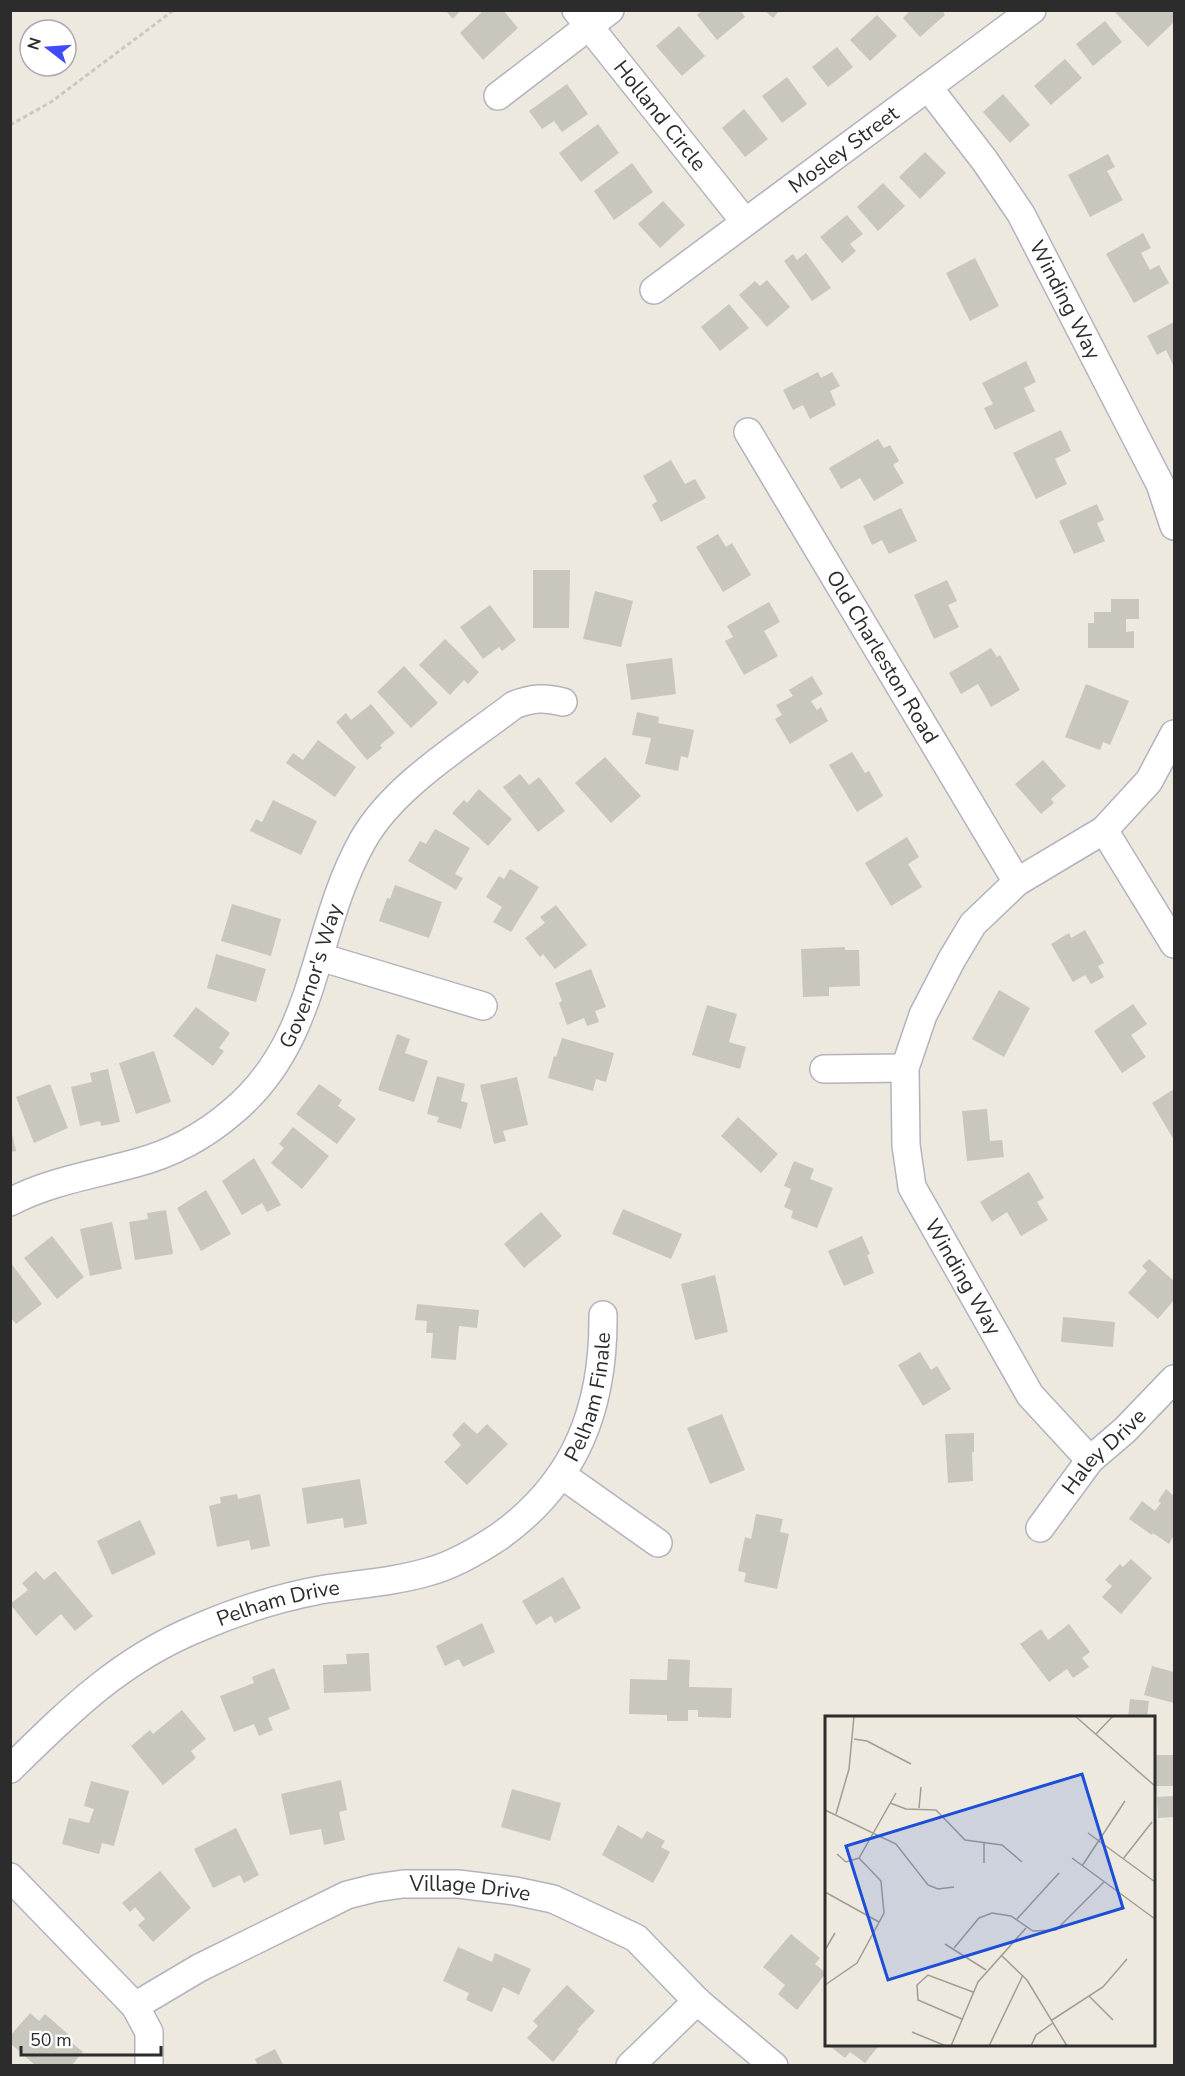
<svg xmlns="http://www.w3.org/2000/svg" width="1185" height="2076" viewBox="0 0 1185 2076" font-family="'Nunito Sans',sans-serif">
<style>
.building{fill:#c9c6be}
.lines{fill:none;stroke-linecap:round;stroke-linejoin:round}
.minor-casing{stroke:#b2b3bf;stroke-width:30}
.path{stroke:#c8c8c8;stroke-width:3;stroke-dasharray:4.5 3;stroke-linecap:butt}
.minor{stroke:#fff;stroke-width:27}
.labels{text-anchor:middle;stroke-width:4.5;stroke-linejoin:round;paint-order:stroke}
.street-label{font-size:21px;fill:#2c2c2c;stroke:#fff}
.inset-road{fill:none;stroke:#a09d97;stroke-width:1.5}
.view{fill:#1d4ed8;fill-opacity:0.15;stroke:#1d4ed8;stroke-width:3}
.inset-edge{fill:none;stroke:#2c2c2c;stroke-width:3}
</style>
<rect width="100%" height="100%" fill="#eee9de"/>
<g class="building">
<polygon points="445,10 461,10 453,19"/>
<polygon points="484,10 503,10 518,28 483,60 460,33"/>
<polygon points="703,10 740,10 745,17 717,40 697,15"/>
<polygon points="764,10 780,10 773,18"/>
<polygon points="911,10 942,10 945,15 920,37 903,18"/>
<polygon points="1117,10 1172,10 1174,13 1174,22 1148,47 1115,12"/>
<polygon points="877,15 897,36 870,61 850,40"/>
<polygon points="1105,21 1122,42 1093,66 1076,44"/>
<polygon points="679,26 705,56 682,76 656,46"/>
<polygon points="837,47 853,67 828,87 812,67"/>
<polygon points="1065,59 1082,78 1051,105 1034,86"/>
<polygon points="787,77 807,104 782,123 762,96"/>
<polygon points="567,84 588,114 562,132 554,121 542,129 529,111"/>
<polygon points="1003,94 1030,125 1010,143 983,112"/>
<polygon points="744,109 768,139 745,157 722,128"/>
<polygon points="598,124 619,153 581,182 559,153"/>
<polygon points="925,152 946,173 920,199 899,177"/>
<polygon points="1108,154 1115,167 1107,171 1123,200 1090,217 1068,175"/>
<polygon points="632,163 653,192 614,220 594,191"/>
<polygon points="883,183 905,206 878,231 857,207"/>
<polygon points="663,201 685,225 660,248 638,224"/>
<polygon points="847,215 863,234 850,244 856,251 842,263 820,237"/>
<polygon points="1143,233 1151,248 1141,253 1150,270 1159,265 1169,283 1134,303 1106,254"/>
<polygon points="806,253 831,288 812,301 784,261 793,254 797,260"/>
<polygon points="975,258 999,306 970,321 946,273"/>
<polygon points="767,280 790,307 767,327 739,295 755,281 760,286"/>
<polygon points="729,304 749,328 720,351 701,327"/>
<polygon points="1174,322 1174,367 1166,350 1157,355 1147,336"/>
<polygon points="1026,361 1036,382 1024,388 1035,411 995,430 984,408 993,404 982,383"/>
<polygon points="818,372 821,378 832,372 840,386 830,391 836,405 810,419 803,405 793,410 783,390"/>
<polygon points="1061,430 1071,451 1055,459 1067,484 1036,499 1013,453"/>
<polygon points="878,439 884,448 890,445 899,461 893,465 904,483 874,501 860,478 841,489 829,468"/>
<polygon points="671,460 685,484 695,479 706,498 661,522 652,505 657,501 643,476"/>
<polygon points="1097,504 1104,520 1097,523 1105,541 1074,554 1059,521"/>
<polygon points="901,508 917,541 889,554 882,540 872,545 863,526"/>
<polygon points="718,534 726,547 732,543 751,575 723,592 696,547"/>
<polygon points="533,570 570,570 569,628 533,628"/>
<polygon points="947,580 957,601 948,605 959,627 934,639 914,595"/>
<polygon points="595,591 633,601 621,647 583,639"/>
<polygon points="1111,599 1139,599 1139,619 1126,619 1126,632 1134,631 1134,648 1088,648 1088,623 1094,623 1094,612 1111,612"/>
<polygon points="769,602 780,622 764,631 778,656 744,675 725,641 733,637 727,626"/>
<polygon points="490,605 516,640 502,651 499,647 483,659 460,627"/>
<polygon points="445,639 479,672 468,684 464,680 450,695 419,665"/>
<polygon points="991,648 997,657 1000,655 1020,690 991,707 978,684 961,694 949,673"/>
<polygon points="672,658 676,694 631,700 626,664"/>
<polygon points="404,666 438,703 411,728 377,692"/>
<polygon points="812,676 823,694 811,701 817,710 821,707 828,721 790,744 775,719 782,715 776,705 793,696 789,690"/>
<polygon points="1086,684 1129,701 1110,745 1103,742 1100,750 1065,737"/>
<polygon points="371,704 395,733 380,745 382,748 367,760 336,722 346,713 351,720"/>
<polygon points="637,712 659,717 658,723 694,730 688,758 681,756 678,771 645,764 651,738 632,735"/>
<polygon points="318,740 356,767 335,797 286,763 293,753 303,760"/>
<polygon points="852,752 865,773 869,771 883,796 857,812 829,765"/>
<polygon points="605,757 641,796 611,823 575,783"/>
<polygon points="1043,760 1066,786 1051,799 1054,803 1041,814 1015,784"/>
<polygon points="520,774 529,785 539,777 565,811 538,832 503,787"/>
<polygon points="479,789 512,819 488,846 452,813 464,800 467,803"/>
<polygon points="273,800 317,821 301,855 250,831 256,819 262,822"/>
<polygon points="435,829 470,848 455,874 463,878 456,890 408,861 420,841 426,844"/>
<polygon points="907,837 919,857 908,864 922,887 891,906 865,863"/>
<polygon points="510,869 539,887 511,932 493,922 502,907 486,897 499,876 504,879"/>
<polygon points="395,885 442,902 429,938 379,921 387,898 390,899"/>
<polygon points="232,904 281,919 271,956 221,941"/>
<polygon points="556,905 587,945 555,969 543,954 540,957 525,938 545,923 540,917"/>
<polygon points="1085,930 1104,963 1098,966 1104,977 1091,984 1085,975 1073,982 1051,944 1069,933 1071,938"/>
<polygon points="845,947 845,950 859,950 860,986 829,987 829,996 803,997 801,949"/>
<polygon points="216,954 266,969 256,1002 207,988"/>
<polygon points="591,969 606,1007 595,1011 599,1022 587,1026 584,1018 567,1025 559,1003 562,1001 555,983"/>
<polygon points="999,990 1030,1008 1004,1057 972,1039"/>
<polygon points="1133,1004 1147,1024 1131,1035 1146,1057 1122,1073 1094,1031"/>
<polygon points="707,1005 737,1014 729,1042 746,1047 740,1069 692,1055"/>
<polygon points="196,1007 230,1033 219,1048 224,1051 213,1066 173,1036"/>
<polygon points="397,1034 410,1039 405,1053 428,1061 414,1102 378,1090"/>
<polygon points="562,1038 614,1053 606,1082 596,1079 593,1091 548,1078 554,1056 556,1057"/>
<polygon points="154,1051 171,1102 136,1114 119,1063"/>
<polygon points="108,1069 120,1122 101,1126 100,1121 80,1126 71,1087 92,1082 90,1073"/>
<polygon points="437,1076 465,1084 461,1101 468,1103 461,1129 437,1122 439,1117 427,1114"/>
<polygon points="517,1077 528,1125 503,1131 506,1141 494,1144 480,1085"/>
<polygon points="50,1084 68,1128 34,1143 16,1097"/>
<polygon points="319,1084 342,1100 338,1106 356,1119 337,1144 296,1114"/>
<polygon points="1174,1089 1174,1140 1152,1103"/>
<polygon points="987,1109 990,1141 1002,1140 1004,1157 967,1161 962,1111"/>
<polygon points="738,1117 778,1154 761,1173 721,1136"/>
<polygon points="10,1126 16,1151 10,1152"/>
<polygon points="293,1127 329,1156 302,1189 271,1163 284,1148 279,1144"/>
<polygon points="254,1158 281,1205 267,1212 262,1203 242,1215 222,1181"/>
<polygon points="794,1161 814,1169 810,1179 833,1188 817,1228 791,1218 793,1211 784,1207 791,1189 784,1186"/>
<polygon points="1029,1172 1044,1198 1037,1202 1048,1220 1021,1236 1007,1212 992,1222 980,1202"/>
<polygon points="206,1190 231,1234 201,1251 177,1208"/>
<polygon points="623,1209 682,1234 671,1259 612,1234"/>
<polygon points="166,1210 173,1254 135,1260 129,1222 148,1219 147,1213"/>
<polygon points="541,1212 562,1236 524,1268 504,1244"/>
<polygon points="112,1222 122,1269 90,1276 80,1229"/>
<polygon points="52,1236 84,1277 57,1299 24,1258"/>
<polygon points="862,1236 870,1254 867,1255 874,1273 844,1286 828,1251"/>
<polygon points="1149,1259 1174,1281 1174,1300 1158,1319 1128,1293 1147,1271 1142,1266"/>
<polygon points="10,1262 42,1304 16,1324 10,1317"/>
<polygon points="715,1275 728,1332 695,1340 681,1284"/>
<polygon points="417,1304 479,1310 477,1328 459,1326 456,1360 431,1358 433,1333 426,1333 427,1321 415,1320"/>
<polygon points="1063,1317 1115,1322 1113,1347 1061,1342"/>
<polygon points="920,1352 931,1370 937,1366 951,1389 923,1406 898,1365"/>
<polygon points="722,1414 745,1470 710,1484 687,1428"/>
<polygon points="464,1422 477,1434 487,1424 508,1444 467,1485 444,1462 461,1445 452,1435"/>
<polygon points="974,1433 974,1452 972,1452 973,1481 948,1483 945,1434"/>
<polygon points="360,1479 367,1524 344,1528 343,1518 307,1524 302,1488"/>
<polygon points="1166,1489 1174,1496 1174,1535 1169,1544 1153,1533 1152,1535 1129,1519 1142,1501 1155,1511 1161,1503 1158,1501"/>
<polygon points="237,1494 238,1499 260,1494 270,1546 251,1550 249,1540 217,1547 209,1506 221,1503 220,1497"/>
<polygon points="756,1514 783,1519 780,1532 789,1534 777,1589 744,1582 746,1573 738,1571 745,1537 751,1539"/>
<polygon points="140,1520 156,1554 112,1575 97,1541"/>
<polygon points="1131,1559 1152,1578 1121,1614 1102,1597 1112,1586 1105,1580 1120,1564 1123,1567"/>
<polygon points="36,1571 44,1580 55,1571 93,1616 75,1631 61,1614 36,1636 10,1604 28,1590 22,1583"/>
<polygon points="563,1577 581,1608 555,1623 551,1616 536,1625 522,1601"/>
<polygon points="482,1623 495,1652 463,1667 459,1659 445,1666 436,1646"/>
<polygon points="1069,1624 1090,1652 1082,1658 1089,1667 1073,1678 1067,1669 1049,1682 1020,1644 1041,1629 1048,1640"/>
<polygon points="369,1653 371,1691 324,1693 323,1665 347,1664 346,1654"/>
<polygon points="668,1659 690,1660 689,1687 732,1688 731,1718 698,1717 698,1710 688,1710 688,1721 667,1721 667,1715 629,1714 630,1679 667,1680"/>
<polygon points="1152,1666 1174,1672 1174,1703 1144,1695"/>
<polygon points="274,1668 290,1709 268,1718 273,1730 259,1736 254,1724 234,1732 220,1696 254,1683 252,1677"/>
<polygon points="1130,1699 1149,1701 1147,1718 1128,1718"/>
<polygon points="182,1710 206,1739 191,1751 196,1758 163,1785 131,1746 150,1730 153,1734"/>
<rect x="1154" y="1755" width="20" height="31"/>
<polygon points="341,1780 347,1810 339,1812 345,1840 324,1845 321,1829 290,1835 281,1794"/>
<polygon points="91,1781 129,1791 114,1846 102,1843 99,1854 62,1844 69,1818 89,1823 94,1809 84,1806"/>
<polygon points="512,1789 561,1803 550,1841 501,1827"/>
<polygon points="1174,1796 1174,1817 1158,1818 1157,1797"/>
<polygon points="618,1825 642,1839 647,1831 665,1841 661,1847 670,1852 653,1883 602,1855"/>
<polygon points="236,1828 259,1875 244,1883 240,1875 213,1888 194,1849"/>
<polygon points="160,1871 191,1908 153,1942 138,1925 145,1919 135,1907 130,1912 122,1903"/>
<polygon points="791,1934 820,1958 815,1964 826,1973 797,2010 778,1994 785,1985 763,1967"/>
<polygon points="458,1947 492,1962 495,1953 531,1969 519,1995 503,1987 492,2012 466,2000 469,1993 443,1981"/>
<polygon points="567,1985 595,2011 577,2030 579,2031 553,2062 527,2038 538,2026 533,2021"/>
<polygon points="30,2013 39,2021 45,2014 68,2034 65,2037 83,2052 71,2066 36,2066 10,2043 10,2036"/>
<polygon points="827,2044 880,2044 865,2063 850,2052 845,2058"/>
<polygon points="275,2049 284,2066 258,2066 255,2059"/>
</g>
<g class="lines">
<g class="minor-casing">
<g id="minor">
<path id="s1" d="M576,10L745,222"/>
<path id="s2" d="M928,87L985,161L1021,214L1160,484L1174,526"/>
<polyline points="498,96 610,10"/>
<path id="s3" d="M654,290L1032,10"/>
<path id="s4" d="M748,432L1017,882"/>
<polyline points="1104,830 1174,944"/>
<polyline points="320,957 483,1006"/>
<polyline points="824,1069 905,1068"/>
<path id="s5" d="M10,1202C50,1181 93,1175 136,1163C170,1154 204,1136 231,1113C320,1040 311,932 363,840C394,785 465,743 514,705C532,698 545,697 563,702"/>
<polyline points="1090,1460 1030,1395 912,1187 906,1145 905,1068 923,1015 952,959 973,924 1017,882 1104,830 1149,781 1174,734"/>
<polyline points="562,1475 658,1543"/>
<path id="s6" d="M1040,1528L1090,1460L1125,1430L1174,1379"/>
<path id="s7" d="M10,1769C69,1711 120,1660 198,1628C237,1611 278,1598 320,1590C357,1584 395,1582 431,1571C456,1564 479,1550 500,1536C576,1481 604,1408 603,1315"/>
<polyline points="10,1877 135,2006 149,2032 149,2066"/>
<path id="s8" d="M135,2006L199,1968L347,1895L375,1888L403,1884H458L515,1891L553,1899L636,1938L697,2001L774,2066"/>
<polyline points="630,2066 697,2001"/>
</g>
</g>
<polyline class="path" points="10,125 51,102 174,10"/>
<use href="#minor" class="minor"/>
</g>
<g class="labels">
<g class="street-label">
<text dy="7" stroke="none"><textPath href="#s1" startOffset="135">Holland Circle</textPath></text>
<text dy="7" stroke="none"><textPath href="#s3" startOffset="236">Mosley Street</textPath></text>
<text dy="7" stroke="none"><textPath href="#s2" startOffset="254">Winding Way</textPath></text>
<text dy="7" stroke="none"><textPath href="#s4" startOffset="262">Old Charleston Road</textPath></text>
<text dy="7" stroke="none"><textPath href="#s5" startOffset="402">Governor's Way</textPath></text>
<text transform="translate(963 1277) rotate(60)" y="7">Winding Way</text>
<text dy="7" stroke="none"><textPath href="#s7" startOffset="726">Pelham Finale</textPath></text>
<text dy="7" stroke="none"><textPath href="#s6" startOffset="100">Haley Drive</textPath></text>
<text dy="7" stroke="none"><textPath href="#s7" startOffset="321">Pelham Drive</textPath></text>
<text dy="7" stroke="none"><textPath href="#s8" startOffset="364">Village Drive</textPath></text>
</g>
</g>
<g transform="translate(825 1716)">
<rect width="330" height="330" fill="#eee9de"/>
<path class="inset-road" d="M250,0L330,70M271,18L288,0M29,23L42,25L86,48M65,87L81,93L111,94L140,124L177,129L197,146M94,92L96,71M0,94L71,128L103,169L113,173L129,171M11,98L24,53L29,0M263,117L330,166M159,127V147M12,138L21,146L34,142L71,77M247,142L330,203M298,143L327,106M257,150L300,85M0,176L54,206M192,203L234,157M120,228L161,254M129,232L154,202L167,197L186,200L208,215L231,214L279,166M0,234L10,217M176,239L202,264L242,330M0,269L32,247L59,197L56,165L34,142M264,280L288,304M137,303L93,284L92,269L103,259L148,276M227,304L278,271L302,243M87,316L121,330M126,330L153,266L201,212M164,330L198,259M206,330L211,319L228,307"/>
<path class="view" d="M257,58L298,192L63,264L21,130Z"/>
<rect width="330" height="330" class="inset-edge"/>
</g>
<rect width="1185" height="2076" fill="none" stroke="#2c2c2c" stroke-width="24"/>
<g transform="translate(48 48) rotate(287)"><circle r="28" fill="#ffffff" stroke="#ababab" stroke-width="1.5"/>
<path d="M0-4.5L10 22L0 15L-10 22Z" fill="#3f4afa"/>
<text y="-9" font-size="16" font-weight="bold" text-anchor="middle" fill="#2c2c2c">N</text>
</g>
<path d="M21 2046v9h140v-9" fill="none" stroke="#2c2c2c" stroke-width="3"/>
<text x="30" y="2046" font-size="18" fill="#2c2c2c" stroke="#ffffff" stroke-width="4.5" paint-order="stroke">50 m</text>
</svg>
